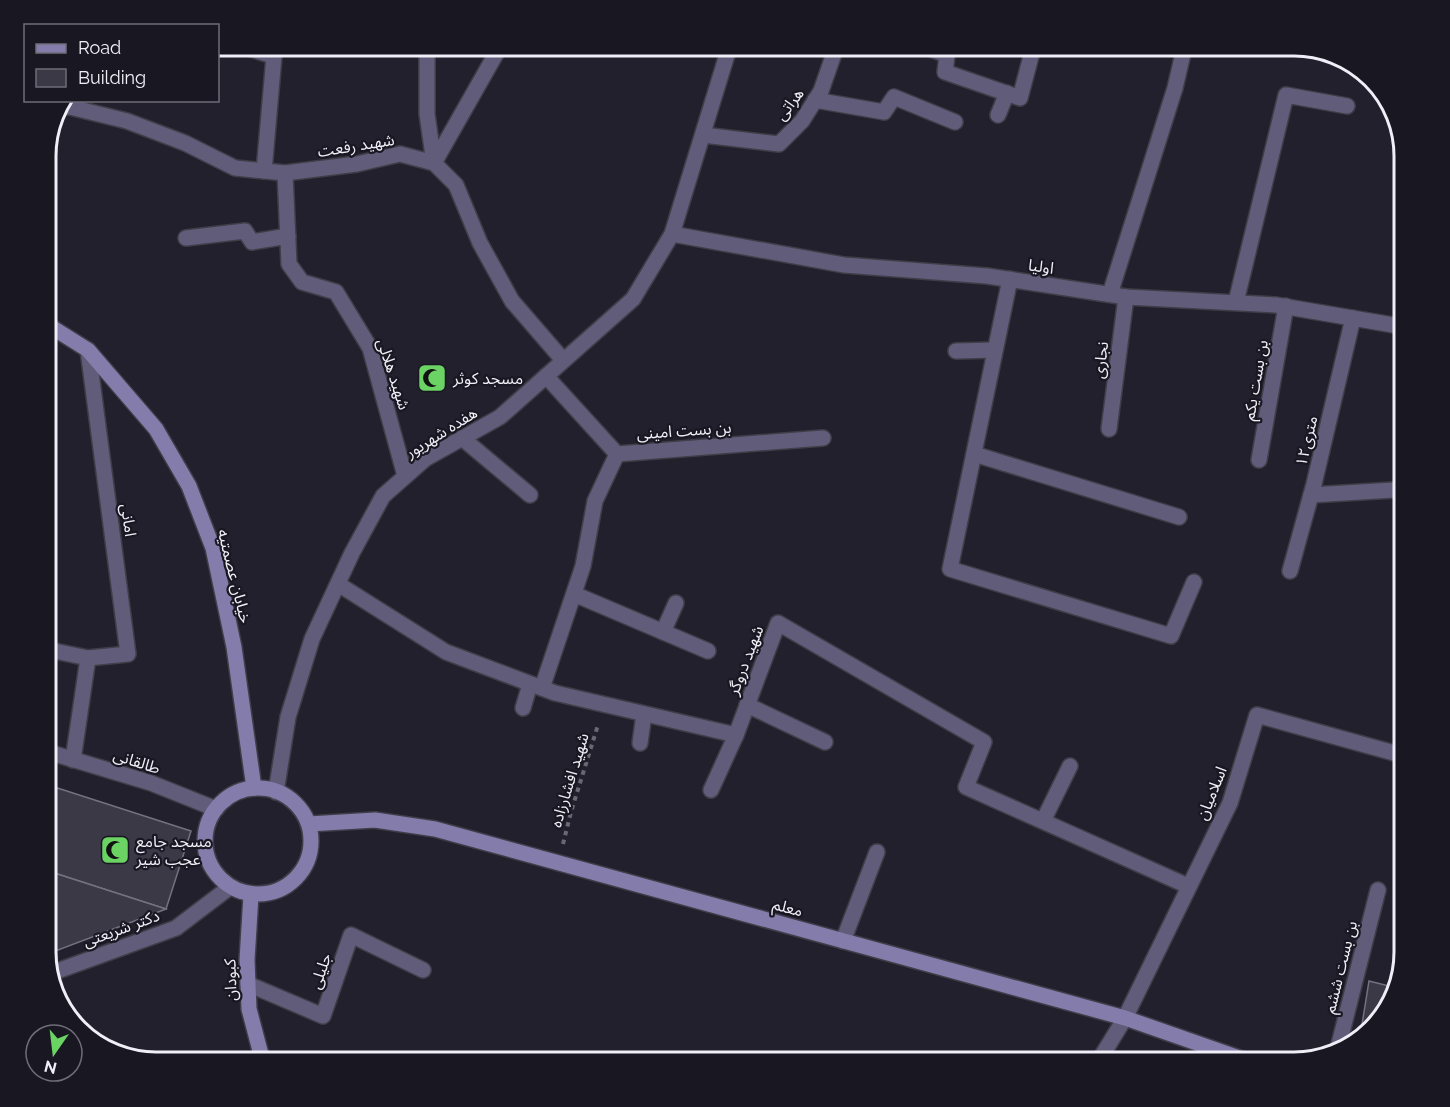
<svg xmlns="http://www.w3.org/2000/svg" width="1450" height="1107" viewBox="0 0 1450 1107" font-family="Raleway,'Noto Sans Arabic',sans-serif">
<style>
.building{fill:#3b3946;stroke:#747280;stroke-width:1.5}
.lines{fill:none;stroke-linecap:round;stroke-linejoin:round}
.service-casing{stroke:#3f3d48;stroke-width:18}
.minor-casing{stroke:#3f3d48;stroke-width:18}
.tertiary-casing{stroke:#3f3d48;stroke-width:18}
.secondary-casing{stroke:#3f3d48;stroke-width:18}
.path{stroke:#6a6873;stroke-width:4;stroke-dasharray:4.5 4.5;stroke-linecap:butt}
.service{stroke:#615c79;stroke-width:15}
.minor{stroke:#615c79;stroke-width:15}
.tertiary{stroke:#615c79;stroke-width:15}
.secondary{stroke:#847cab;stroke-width:15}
.labels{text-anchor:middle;stroke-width:4.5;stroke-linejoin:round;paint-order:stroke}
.street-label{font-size:16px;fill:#f0eff7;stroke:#191722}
.poi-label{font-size:16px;fill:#f0eff7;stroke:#191722;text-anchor:start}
.rim{fill:none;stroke:#f0eff7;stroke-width:3}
</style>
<rect width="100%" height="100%" fill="#22202c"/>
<g class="building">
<polygon points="45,784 191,831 166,909 45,870"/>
<polygon points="45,870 166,909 45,955"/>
<polygon points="1369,981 1393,987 1382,1019 1360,1037"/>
</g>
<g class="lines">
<g class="service-casing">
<polyline id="service" points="45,768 52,753"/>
</g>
<g class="minor-casing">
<g id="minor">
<polyline points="238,45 273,56"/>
<polyline points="427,45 427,114 434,163 501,45"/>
<polyline points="920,45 947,55 945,72 1020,98 1034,45"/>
<polyline points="815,100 884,112 894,97 955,122"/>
<polyline points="57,106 70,107 127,121 185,143 235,168 285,173 357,164 400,154 434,163 456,185 480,243 512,301 563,360"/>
<polyline points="998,115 1007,93"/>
<polyline points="703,135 779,144 802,121 821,91 837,45"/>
<polyline points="264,171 275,45"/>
<polyline points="285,173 289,264 302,282 336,292 370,348 405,476"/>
<polyline points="672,234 844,265 987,276 1126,297 1276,305 1405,327"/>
<polyline points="186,238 245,231 252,242 288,236"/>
<polyline points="1010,279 950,569 1171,636 1194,582"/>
<polyline points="1110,294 1175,88 1185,45"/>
<polyline points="1236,302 1286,95 1347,106"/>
<polyline points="956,351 995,350"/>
<polyline points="546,376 617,454 823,438"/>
<polyline points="1109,429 1126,297"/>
<polyline points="462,438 530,495"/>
<polyline points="974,454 1179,517"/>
<polyline points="1259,460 1286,306"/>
<polyline points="1311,495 1394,490"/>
<polyline points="1290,571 1314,484 1353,318"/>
<polyline points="338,584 446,652 555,693 736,735 778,623 984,742 966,787 1188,886"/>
<polyline points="574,594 708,651"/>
<polyline points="663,632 676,603"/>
<polyline points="45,649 88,658 73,760"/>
<polyline points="88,658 128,654 88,350"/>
<polyline points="542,688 583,566 595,501 617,454"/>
<polyline points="747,705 825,742"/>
<polyline points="523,708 530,684"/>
<polyline points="640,743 644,714"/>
<polyline points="45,751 151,783 216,809"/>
<polyline points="711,790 736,735"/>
<polyline points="1043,821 1070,766"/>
<polyline points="843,941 877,852"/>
<polyline points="49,974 176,928 230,887"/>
<polyline points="248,984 323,1016 351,935 423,970"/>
<polyline points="1337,1052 1378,890"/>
<polyline points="1098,1062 1125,1018 1230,803 1257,715 1405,756"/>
</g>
</g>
<g class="tertiary-casing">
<polyline id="tertiary" points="276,792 288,717 312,639 352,553 383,496 425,459 500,417 633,299 672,234 730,45"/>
</g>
<g class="secondary-casing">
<g id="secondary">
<polyline points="45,323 88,350 156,429 189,486 213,548 234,647 254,788"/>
<circle cx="258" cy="841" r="53"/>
<polyline points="309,824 375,820 435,829 1125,1018 1251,1062"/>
<polyline points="251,895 247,960 249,1009 263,1062"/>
</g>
</g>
<polyline class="path" points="563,844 571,812 598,725"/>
<use href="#service" class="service"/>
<use href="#minor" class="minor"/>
<use href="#tertiary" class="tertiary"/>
<use href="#secondary" class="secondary"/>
</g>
<defs>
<g id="mosque-square" transform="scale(1.5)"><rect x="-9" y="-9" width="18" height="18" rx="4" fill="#6ad363" stroke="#191722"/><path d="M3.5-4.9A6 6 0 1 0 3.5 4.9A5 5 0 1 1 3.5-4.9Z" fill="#111"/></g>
</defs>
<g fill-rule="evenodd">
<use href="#mosque-square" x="432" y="378"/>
<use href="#mosque-square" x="115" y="850"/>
</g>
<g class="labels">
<g class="street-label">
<text transform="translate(789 104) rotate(-53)" y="6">هراتی</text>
<text transform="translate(356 145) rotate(-9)" y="6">شهید رفعت</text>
<text transform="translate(1041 266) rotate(8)" y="6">اولیا</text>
<text transform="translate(1100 360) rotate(-83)" y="6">نجاری</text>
<text transform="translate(394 374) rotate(72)" y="6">شهید هلالی</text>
<text transform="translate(1255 380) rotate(-80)" y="6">بن بست یکم</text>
<text transform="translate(684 430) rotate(-4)" y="6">بن بست امینی</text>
<text transform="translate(441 432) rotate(-32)" y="6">هفده شهریور</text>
<text transform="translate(1306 441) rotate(-77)" y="6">۱۲متری</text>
<text transform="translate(129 520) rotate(82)" y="6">امانی</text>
<text transform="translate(235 576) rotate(76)" y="6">خیابان عصمتیه</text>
<text transform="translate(745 660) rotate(-69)" y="6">شهید دروگر</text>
<text transform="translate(137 761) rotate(18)" y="6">طالقانی</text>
<text transform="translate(569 780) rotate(-73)" y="6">شهید افشارزاده</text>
<text transform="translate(1211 793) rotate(-68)" y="6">اسلامیان</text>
<text transform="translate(788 907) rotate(15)" y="6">معلم</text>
<text transform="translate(121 928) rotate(-20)" y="6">دکتر شریعتی</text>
<text transform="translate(1340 967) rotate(-76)" y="6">بن بست ششم</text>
<text transform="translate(320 971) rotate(-71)" y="6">جلیلی</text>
<text transform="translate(230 980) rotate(-92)" y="6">کبودان</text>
</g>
<g class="poi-label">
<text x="453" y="384">مسجد کوثر</text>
<text x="136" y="847">مسجد جامع<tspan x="136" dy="18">عجب شیر</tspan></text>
</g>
</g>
<path d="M0 0H1450V1107H0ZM156 56H1294A100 100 0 0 1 1394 156V952A100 100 0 0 1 1294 1052H156A100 100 0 0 1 56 952V156A100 100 0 0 1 156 56Z" fill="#191722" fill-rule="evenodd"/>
<path class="rim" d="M156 56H1294A100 100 0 0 1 1394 156V952A100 100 0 0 1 1294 1052H156A100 100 0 0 1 56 952V156A100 100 0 0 1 156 56Z"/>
<rect x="24" y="24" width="195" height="78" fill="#191722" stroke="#6f6d77" stroke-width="1.5"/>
<rect x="36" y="44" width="30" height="9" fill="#847cab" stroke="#6f6d77" stroke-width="1.5"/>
<text x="78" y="54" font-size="18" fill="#f0eff7">Road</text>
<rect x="36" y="69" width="30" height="18" fill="#3b3946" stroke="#6f6d77" stroke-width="1.5"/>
<text x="78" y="84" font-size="18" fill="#f0eff7">Building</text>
<g transform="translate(54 1053) rotate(194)"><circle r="28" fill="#191722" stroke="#6f6d77" stroke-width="1.5"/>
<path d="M0-4.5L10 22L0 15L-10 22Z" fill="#6ad363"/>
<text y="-9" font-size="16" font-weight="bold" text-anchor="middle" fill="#f0eff7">N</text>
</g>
</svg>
